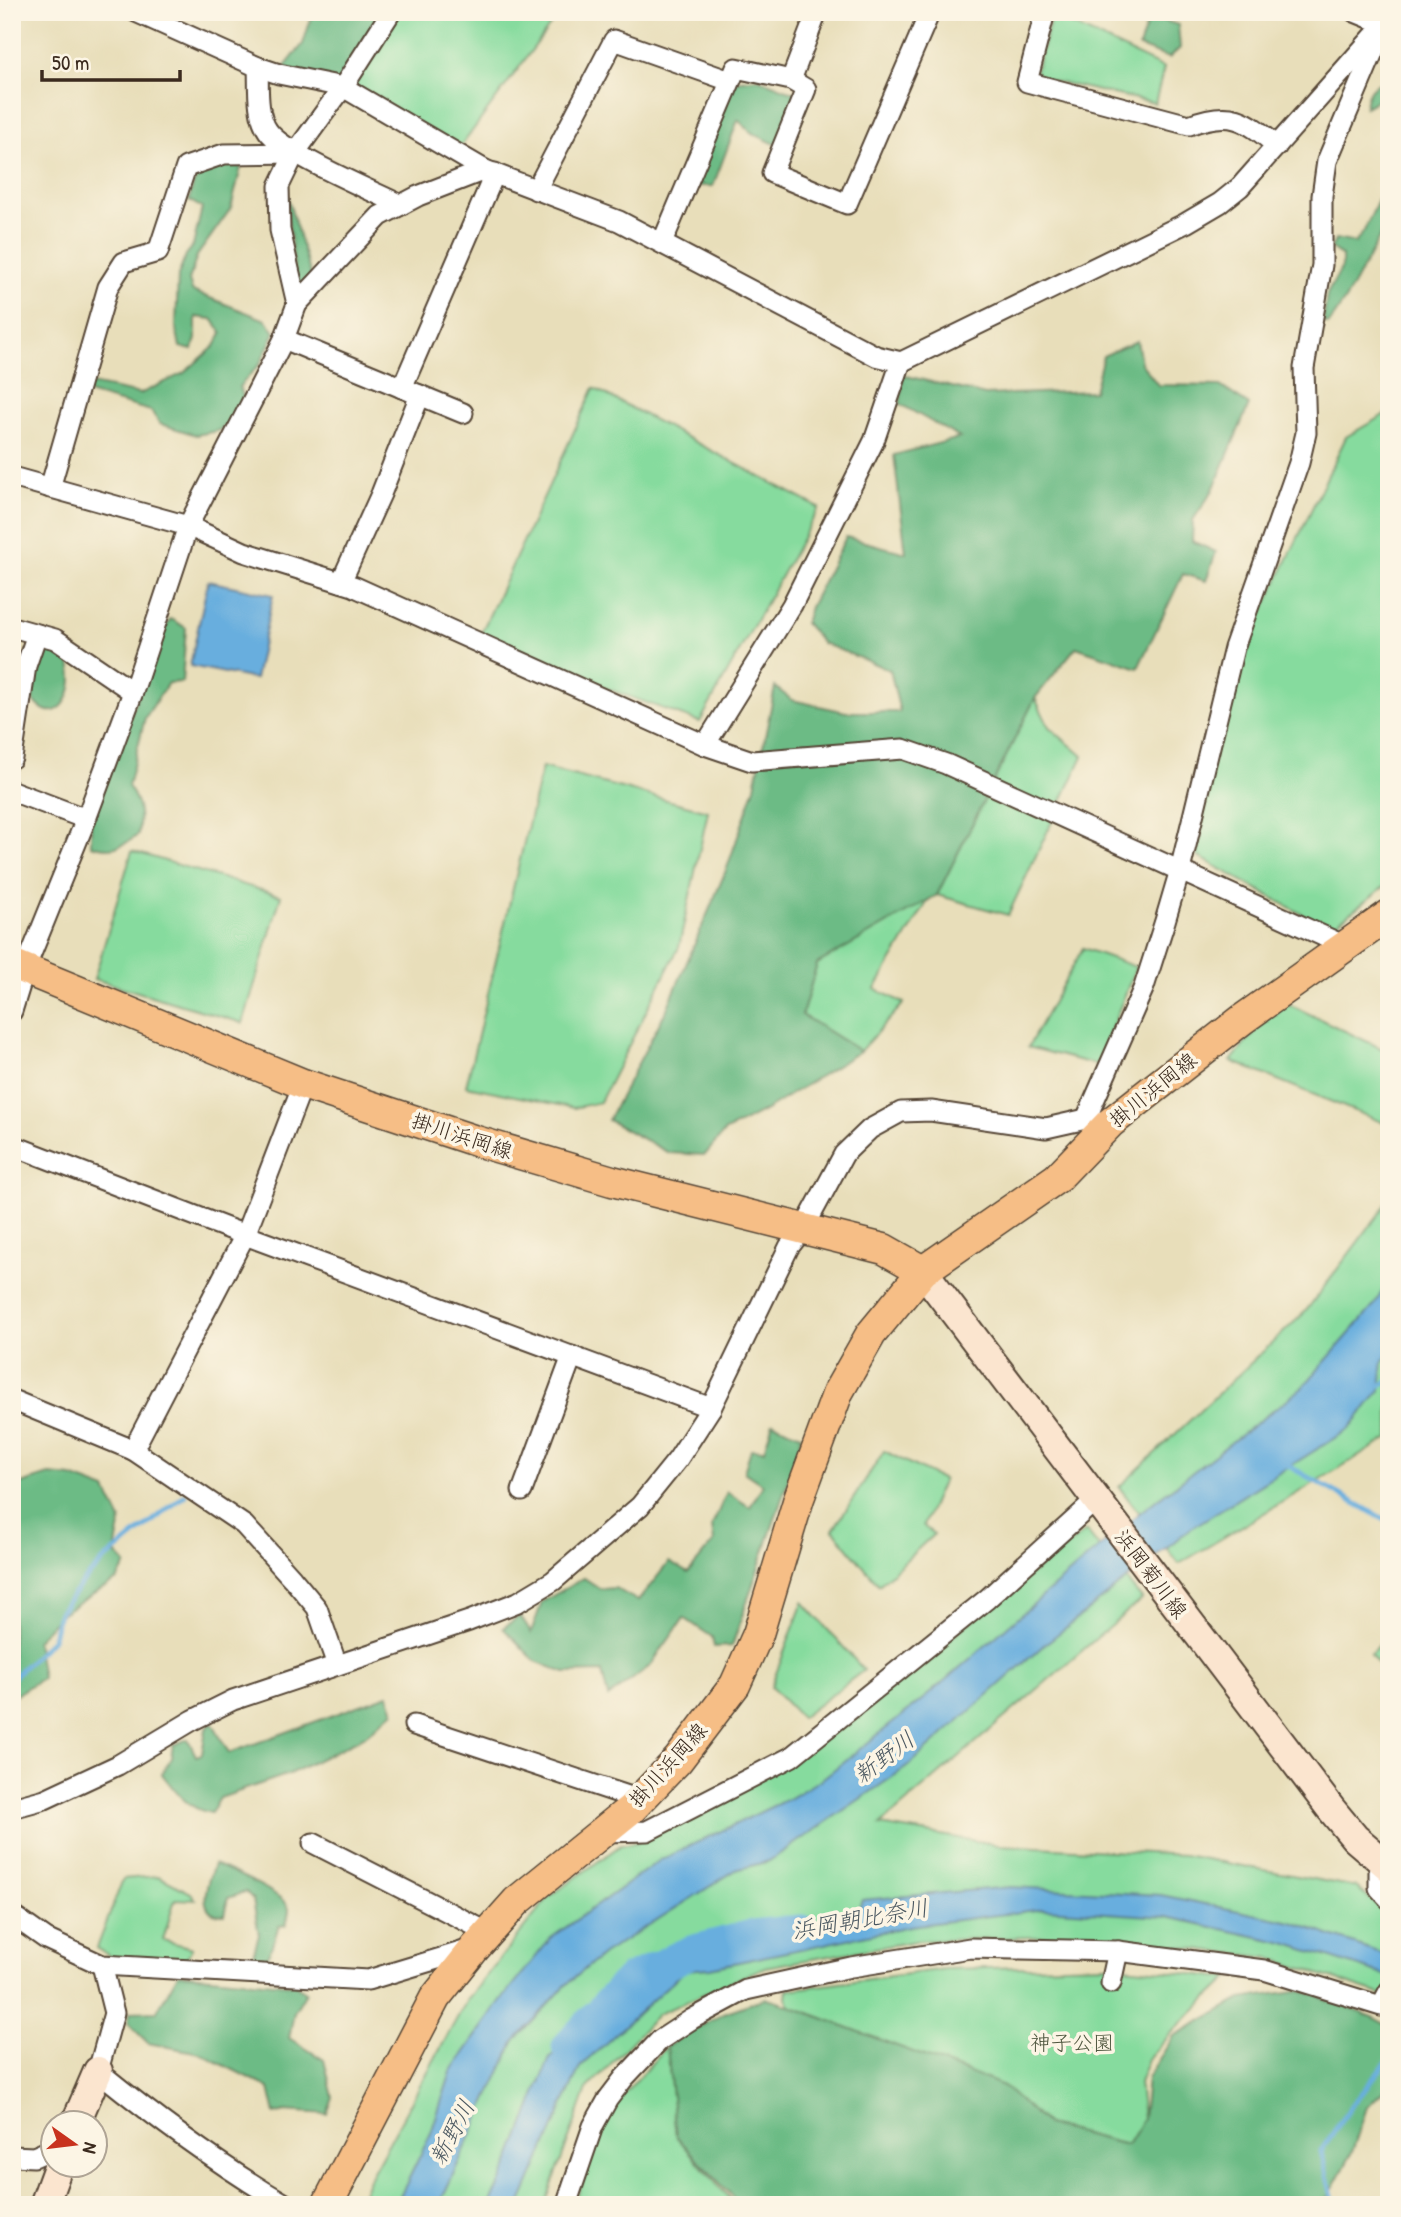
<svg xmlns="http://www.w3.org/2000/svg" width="1401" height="2217" viewBox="0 0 1401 2217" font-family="'Patrick Hand','Klee One',sans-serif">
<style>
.green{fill:#86db9e;stroke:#60825e;stroke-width:2}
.forest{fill:#6cbb85;stroke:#547252;stroke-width:2}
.water{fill:#68aede;stroke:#526c7e;stroke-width:2}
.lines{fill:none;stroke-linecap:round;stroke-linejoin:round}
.stream{stroke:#68aede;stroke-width:5}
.river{stroke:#68aede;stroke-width:33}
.street-casing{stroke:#554535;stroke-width:23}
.secondary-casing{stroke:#554535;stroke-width:32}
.primary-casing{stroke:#554535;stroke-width:33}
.street{stroke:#fff;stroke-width:19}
.secondary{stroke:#fbe5cf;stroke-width:28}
.primary{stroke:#f6be86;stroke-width:30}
.labels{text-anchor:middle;stroke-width:7;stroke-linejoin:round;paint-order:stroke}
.street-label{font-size:21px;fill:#3b2a1e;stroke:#fcf5e5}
.park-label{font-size:21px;fill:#4e563e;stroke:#fcf5e5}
.water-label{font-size:23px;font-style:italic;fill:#4b5861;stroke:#fcf5e5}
</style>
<rect width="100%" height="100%" fill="#fcf5e5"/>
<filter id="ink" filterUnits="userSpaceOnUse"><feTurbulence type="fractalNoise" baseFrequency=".0143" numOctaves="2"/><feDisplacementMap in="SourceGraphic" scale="14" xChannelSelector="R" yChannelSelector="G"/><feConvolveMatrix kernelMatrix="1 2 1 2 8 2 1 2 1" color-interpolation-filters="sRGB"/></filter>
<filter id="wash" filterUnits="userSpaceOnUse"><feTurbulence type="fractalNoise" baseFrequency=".00686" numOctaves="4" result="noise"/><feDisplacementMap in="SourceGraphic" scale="28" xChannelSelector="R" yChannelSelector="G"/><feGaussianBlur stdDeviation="1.57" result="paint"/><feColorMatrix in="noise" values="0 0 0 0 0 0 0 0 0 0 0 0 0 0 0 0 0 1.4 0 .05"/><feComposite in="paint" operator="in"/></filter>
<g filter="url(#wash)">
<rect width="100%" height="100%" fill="#e8deba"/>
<g class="green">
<polygon points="391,12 560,12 456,153 346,83"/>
<polygon points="1052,15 1164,68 1155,103 1034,77"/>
<polygon points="594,388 819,508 700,722 477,642"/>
<polygon points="1389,412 1389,883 1329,929 1197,856 1221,699 1346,437"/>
<polygon points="1035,698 1049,727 1083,756 1008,915 937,895"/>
<polygon points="542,767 708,811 679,947 600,1102 574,1108 466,1086"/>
<polygon points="132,851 281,896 243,1023 94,979"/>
<polygon points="929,899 875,989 904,1003 860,1051 802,1015 817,964"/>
<polygon points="1083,948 1136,967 1097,1065 1028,1047"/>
<polygon points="1280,1000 1389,1052 1389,1125 1231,1061"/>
<polygon points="1389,1197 1389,1438 1179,1564 1119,1487 1305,1312 1382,1210"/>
<polygon points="884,1451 943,1480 923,1526 934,1534 879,1585 833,1530"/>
<polygon points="1086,1531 1142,1599 880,1825 1000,1845 1184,1855 1356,1887 1389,1914 1389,2001 1377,1993 1270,1958 1116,1939 1065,1936 916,1941 765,1967 658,2014 587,2089 545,2205 358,2205 369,2179 467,2000 549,1897 621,1845 637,1842 718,1800 814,1744"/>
<polygon points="803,1602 864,1670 801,1718 771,1687"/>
<polygon points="1389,1634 1389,1676 1370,1654"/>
<polygon points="158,1876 191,1893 196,1900 175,1899 163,1940 192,1948 185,1962 115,1959 97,1948 123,1879"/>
<polygon points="1105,1965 1229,1978 1177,2027 1148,2059 1139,2083 1143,2119 1127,2145 1047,2125 1004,2086 790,2006 786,1997 787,1990 945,1969"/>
<polygon points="667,2046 676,2136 735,2205 574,2205 608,2112"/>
</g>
<g class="forest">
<polygon points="313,12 391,12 346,83 279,74 303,44"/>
<polygon points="1151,12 1157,12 1156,18 1178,25 1180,48 1169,58 1139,47"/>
<polygon points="757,78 800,95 779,146 752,133 738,120 713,186 695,186 734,81"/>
<path d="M1387,81H1389V94L1365,107C1367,91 1371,84 1387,81Z"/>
<polygon points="244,155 231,208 197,256 189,280 192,291 266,320 275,332 260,364 239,387 244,398 234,421 217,431 196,435 160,424 151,411 84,392 86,383 140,394 184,373 215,346 222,333 212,319 196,317 196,339 192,350 180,347 176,327 178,276 186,255 193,246 202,208 189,200 193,185 203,165"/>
<polygon points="1389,177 1389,220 1348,295 1329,324 1323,323 1327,294 1342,267 1342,256 1331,248 1336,239 1355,243 1364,231"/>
<polygon points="284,186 313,282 298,298"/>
<polygon points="1137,341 1141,363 1158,385 1220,386 1249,405 1213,490 1193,520 1192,541 1216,552 1206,581 1183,574 1138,668 1076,647 1035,698 937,895 817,964 802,1015 860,1051 766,1110 724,1132 705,1155 669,1153 608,1120 667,1009 727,868 755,787 775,687 792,700 846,712 900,712 890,670 822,643 805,623 810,607 846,537 906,553 894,455 960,438 900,404 903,375 985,395 1094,391 1103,356"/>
<path d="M171,619L186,628L182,682L168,683L145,718L128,786C140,803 141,815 138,835C121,848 111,851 91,845V822L160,635Z"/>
<path d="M54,652L70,662C71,668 72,674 72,679C71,705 51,726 32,698L39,663L45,653Z"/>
<polygon points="773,1423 801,1435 798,1451 732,1646 714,1647 712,1637 684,1618 650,1666 608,1697 602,1672 565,1673 535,1661 503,1628 520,1616 531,1633 542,1602 584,1578 601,1589 615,1588 638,1601 669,1562 688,1573 714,1542 712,1526 727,1492 750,1507 763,1485 744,1472 751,1449 764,1450"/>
<polygon points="49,1475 72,1477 106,1490 121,1520 115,1552 126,1564 117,1580 62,1613 36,1641 42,1678 12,1697 12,1487"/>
<path d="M388,1695L394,1711L364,1737L289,1774L220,1798L211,1813C187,1809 176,1792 162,1774L171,1758L173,1745L188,1739L196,1756L202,1754L206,1729L212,1723L229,1753Z"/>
<path d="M214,1864C228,1870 286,1894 289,1909C289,1913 287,1921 286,1925L279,1926L267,1959L257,1970L249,1968L259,1935L253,1899L246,1892L228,1898L224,1915C194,1915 208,1881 214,1864Z"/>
<polygon points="178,1974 295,1985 306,1992 294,2012 289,2038 324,2060 333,2097 327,2114 285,2111 275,2114 269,2088 200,2053 148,2043 128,2023 130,2012 157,2011"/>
<polygon points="1301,1990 1372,2017 1389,2026 1389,2085 1367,2107 1351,2155 1324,2205 740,2205 676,2136 667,2046 724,2013 765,1998 790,2006 1004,2086 1047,2125 1127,2145 1143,2119 1147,2078 1174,2036 1241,1999"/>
</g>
<g class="water">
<polygon points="208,581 273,595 255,679 190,666"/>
<polygon points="1389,1280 1389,1353 1383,1361 1380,1390 1349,1429 1190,1529 1044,1645 907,1767 769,1861 736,1870 603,1954 565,1986 514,2042 439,2205 396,2205 431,2133 451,2072 499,2003 551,1938 660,1860 788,1799 822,1779 928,1695 1138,1514 1302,1388 1373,1307"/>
<polygon points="1011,1887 1161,1895 1292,1922 1389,1956 1387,1976 1285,1943 1167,1917 1044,1909 910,1926 710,1968 685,1970 580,2067 520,2205 490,2205 508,2166 550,2057 647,1972 703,1951 858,1910 862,1900"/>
</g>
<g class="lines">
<g class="stream">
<polyline points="1376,1387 1389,1381"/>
<polyline points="1285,1464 1389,1522"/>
<polyline points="12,1678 52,1640 59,1613 81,1584 104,1560 185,1495"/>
<polyline points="1334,2205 1321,2151 1354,2102 1389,2059"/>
</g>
<polyline class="river" points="568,2047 630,1980 691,1952 752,1936 802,1931"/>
</g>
</g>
<g filter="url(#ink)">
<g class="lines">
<g class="street-casing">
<g id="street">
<polyline points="136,12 258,67 279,74 343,87 485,170 619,221 876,356 901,362 1186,223 1220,203 1240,187 1389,19"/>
<path d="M1045,12L1027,82L1189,125C1231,109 1245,119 1277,146"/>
<polyline points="1355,12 1389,26"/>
<path d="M258,67C259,87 256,114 268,131C284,154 373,191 401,205"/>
<polyline points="791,80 806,89 772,173 847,204 930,12"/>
<polyline points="536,190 614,40 730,81"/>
<polyline points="662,243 736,68 791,80 817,12"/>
<polyline points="297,304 380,216 418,196 485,170"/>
<polyline points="284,339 463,413"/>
<polyline points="402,388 495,173"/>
<polyline points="12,477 188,526 244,552 353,586 705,745 752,761 903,749 946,764 1345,946"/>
<polyline points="50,488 108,287 124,262 158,252 186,167 224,154 295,153"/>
<polyline points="341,582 381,494 420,395"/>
<polyline points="12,627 55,639 133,692"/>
<polyline points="705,745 792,605 874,441 901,362"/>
<polyline points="12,758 26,666 37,634"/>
<polyline points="12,791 86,819"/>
<polyline points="12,1011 25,969 86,819 133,692 188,526 284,339 297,304 280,230 279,186 295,153 343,87 391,12"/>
<polyline points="1086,1119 1144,987 1165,921 1180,870 1234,648 1299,463 1306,433 1304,368 1322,265 1322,196 1327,161 1379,38"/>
<polyline points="12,1145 245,1235 711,1408"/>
<polyline points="12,1400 133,1450 245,1235 303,1084"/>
<polyline points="133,1450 244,1525 292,1578 317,1608 337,1665"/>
<polyline points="522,1491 572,1356"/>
<polyline points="414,1725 640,1800"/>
<polyline points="12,1808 45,1799 118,1765 193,1720 233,1700 469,1621 518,1602 553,1581 640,1506 678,1459 711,1408 789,1247 804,1228 844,1154 870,1129 901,1112 931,1111 1046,1128 1086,1119 1110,1123"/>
<polyline points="602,1832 647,1831 791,1757 987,1599 1095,1501"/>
<polyline points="313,1843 489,1933"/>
<polyline points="1379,1861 1379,1888 1389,1899"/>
<polyline points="12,1915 46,1939 102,1965 368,1980 474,1948"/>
<path d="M102,1965L114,2013L98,2071C158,2120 220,2166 287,2205"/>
<polyline points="1111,1983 1118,1951"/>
<polyline points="12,2156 34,2157 52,2149"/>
<polyline points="566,2205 593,2126 608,2099 624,2078 660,2040 692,2019 746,1990 851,1967 970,1948 1118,1951 1264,1970 1381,2006 1389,1991"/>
</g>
</g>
<g class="secondary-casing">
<g id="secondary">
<polyline points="923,1271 1331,1809 1355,1838 1389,1867"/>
<polyline points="76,2122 98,2071"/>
<polyline points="44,2205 59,2164"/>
</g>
</g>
<g class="primary-casing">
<g id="primary">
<polyline points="12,964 303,1084 476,1141 612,1181 884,1249 923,1271"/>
<polyline points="327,2205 435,1998 475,1948 517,1901 632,1808 678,1760 735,1685 758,1634 799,1498 838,1392 871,1334 923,1271 1057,1178 1110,1123 1243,1019 1389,915"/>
</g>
</g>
<use href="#street" class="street"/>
<use href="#secondary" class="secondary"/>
<use href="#primary" class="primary"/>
</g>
</g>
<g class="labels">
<g class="street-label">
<text transform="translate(1153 1090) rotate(-39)" y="7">掛川浜岡線</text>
<text transform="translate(462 1136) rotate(18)" y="7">掛川浜岡線</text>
<text transform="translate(1151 1574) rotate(53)" y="7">浜岡菊川線</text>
<text transform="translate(668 1765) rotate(-48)" y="7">掛川浜岡線</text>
</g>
<g class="park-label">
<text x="1072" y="2050">神子公園</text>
</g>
<g class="water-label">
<text transform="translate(884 1757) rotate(-37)" y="8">新野川</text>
<text transform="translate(860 1919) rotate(-10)" y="8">浜岡朝比奈川</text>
<text transform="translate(452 2132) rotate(-62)" y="8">新野川</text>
</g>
</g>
<rect width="1401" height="2217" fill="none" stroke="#fcf5e5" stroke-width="42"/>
<g transform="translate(74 2144) rotate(104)"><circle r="33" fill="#fcf5e5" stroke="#afa495" stroke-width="2"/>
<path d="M0-5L12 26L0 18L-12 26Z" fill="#c8321e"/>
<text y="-10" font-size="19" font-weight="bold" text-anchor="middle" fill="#3b2a1e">N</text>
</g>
<path d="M42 70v10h138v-10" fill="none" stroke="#3b2a1e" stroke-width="3.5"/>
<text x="52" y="70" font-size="21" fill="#3b2a1e" stroke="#fcf5e5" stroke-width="5" paint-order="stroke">50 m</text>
</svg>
